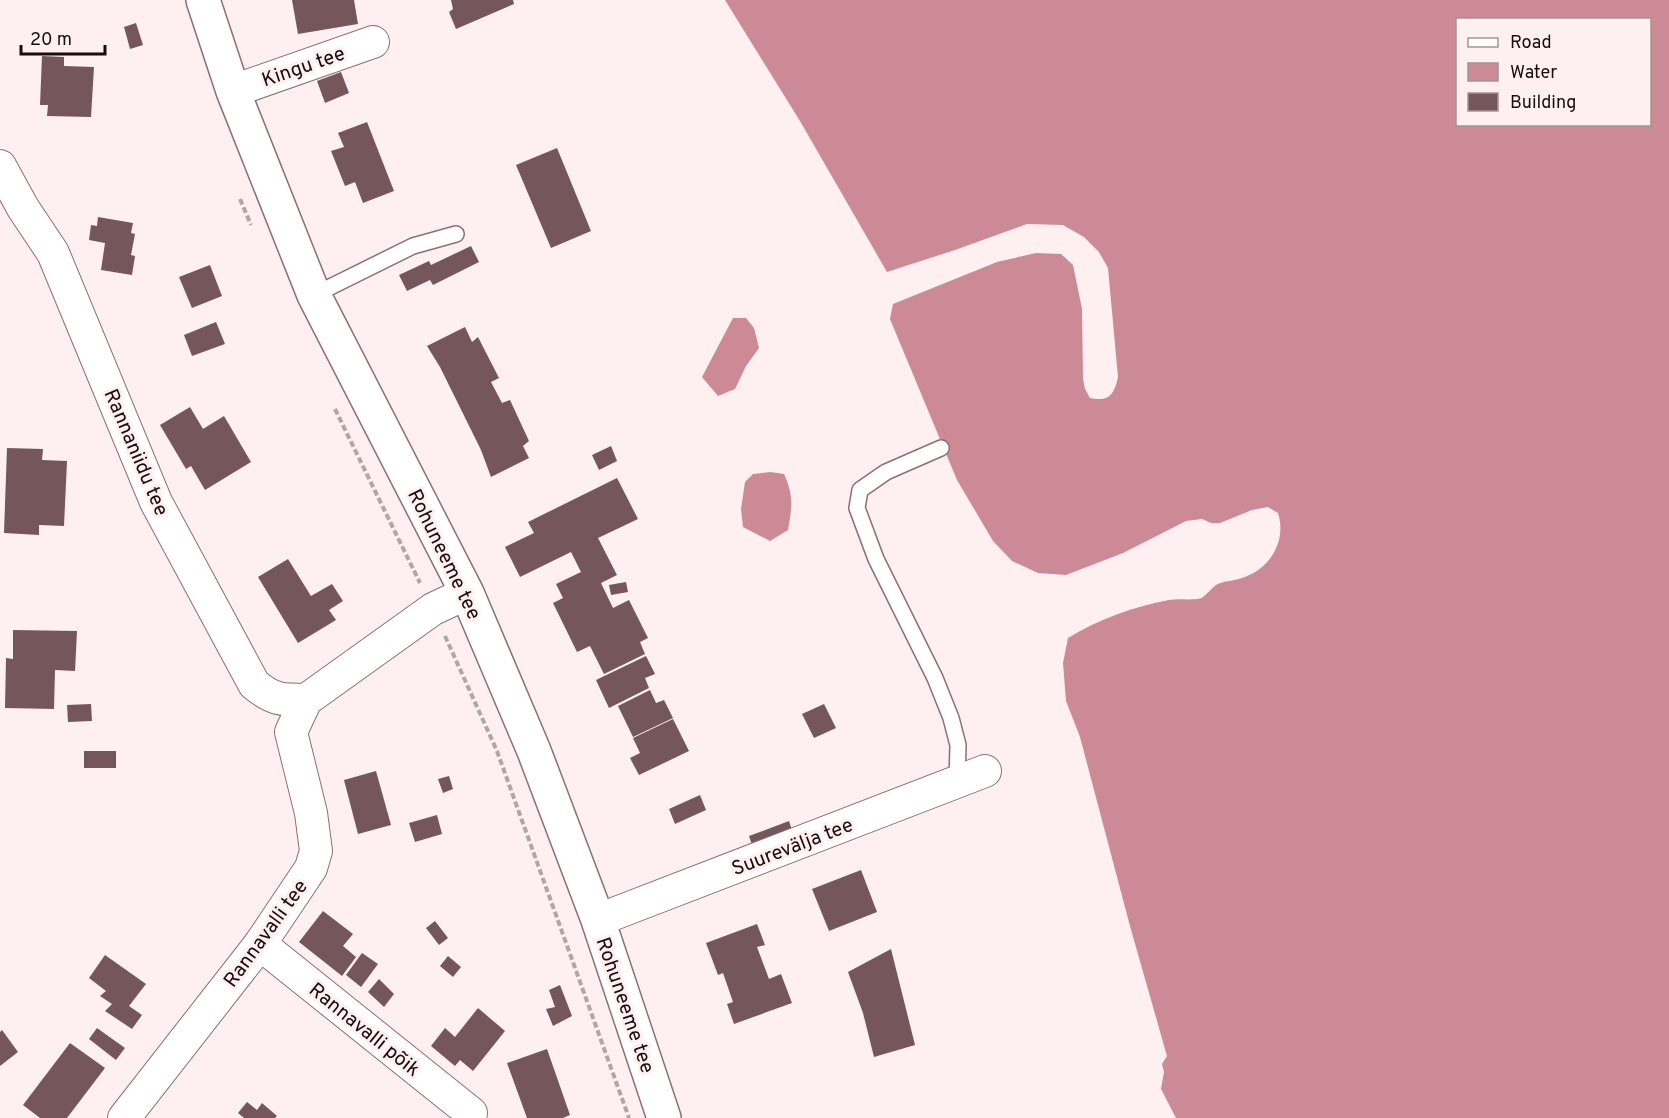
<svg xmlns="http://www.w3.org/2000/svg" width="1669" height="1118" viewBox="0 0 1669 1118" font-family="Overpass,sans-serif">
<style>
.water{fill:#cc8a96;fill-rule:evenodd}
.building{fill:#75565b}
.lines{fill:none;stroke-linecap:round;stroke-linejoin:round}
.lane-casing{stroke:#8f6e73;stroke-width:18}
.street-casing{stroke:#8f6e73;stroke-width:34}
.secondary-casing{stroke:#8f6e73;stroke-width:36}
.path{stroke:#b3a5a7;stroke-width:4;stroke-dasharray:6 3;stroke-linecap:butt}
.lane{stroke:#fff;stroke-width:15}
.street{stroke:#fff;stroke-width:32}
.secondary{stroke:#fff;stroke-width:33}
.labels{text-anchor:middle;stroke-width:6;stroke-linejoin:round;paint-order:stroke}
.street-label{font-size:20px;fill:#180c0e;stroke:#feeff1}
</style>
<rect width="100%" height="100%" fill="#feeff1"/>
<g class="water">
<path d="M725,0H1669V1118H1176L1161,1089L1164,1072L1162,1064L1167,1056L1130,926L1080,737L1066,701L1063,663L1068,638C1099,619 1133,607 1169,600C1180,598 1191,601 1202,598C1207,594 1211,589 1216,585C1222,581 1234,581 1242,578C1270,569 1287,541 1278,513L1268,507L1252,510L1220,523H1211L1202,519L1186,521L1123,553L1066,575L1038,573L1012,561L993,541L957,480L890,319L893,304L997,262L1036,253L1061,254L1073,265L1082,309L1083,379L1085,389L1090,398C1109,402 1114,395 1118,377L1108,268L1099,252L1084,237L1063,225L1027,224L955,250L887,272L800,121ZM1458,20H1650V124H1458Z"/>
<polygon points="733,318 746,318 754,328 759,348 746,366 735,389 718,396 702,377"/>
<path d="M770,472L784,474C794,496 792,507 788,530L770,541L743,527L741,509L745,482L753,474Z"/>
</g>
<g class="building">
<polygon points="292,0 354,0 358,24 298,34"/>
<polygon points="451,0 513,0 514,4 456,29 449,12 453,9"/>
<polygon points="136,23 143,45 130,49 124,27"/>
<polygon points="42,56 64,57 64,66 94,67 91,117 47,116 48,105 40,105"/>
<polygon points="341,72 349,93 325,103 317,81"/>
<polygon points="367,122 394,191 363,203 355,182 345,186 331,151 344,147 338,133"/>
<polygon points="557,148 591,231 551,248 516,165"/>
<polygon points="98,217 133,223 131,233 135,234 131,255 135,256 132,275 101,270 105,243 89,240 91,225 97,226"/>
<polygon points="471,246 479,262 433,285 430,280 407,291 399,275 429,261 431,265"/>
<polygon points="210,265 222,296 192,308 179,277"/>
<polygon points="216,322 225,344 192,356 184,335"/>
<polygon points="465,327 472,342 478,337 499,378 491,382 502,403 510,400 529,441 523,446 529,458 491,477 481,450 440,367 427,346"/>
<polygon points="190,407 203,429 224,416 251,462 205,490 191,466 186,469 160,425"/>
<polygon points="611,446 617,461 599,470 592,455"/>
<polygon points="7,448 43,449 42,460 67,461 64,526 39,525 39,535 4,533"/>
<polygon points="617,478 638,519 598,538 617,575 601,583 613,608 629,600 648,638 640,642 645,654 604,674 590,646 577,652 553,603 563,598 556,584 581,572 571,552 520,577 505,547 534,533 528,522"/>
<polygon points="288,559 311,596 332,584 343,601 329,610 336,620 298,643 258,577"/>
<polygon points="626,582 628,592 611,595 609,585"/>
<polygon points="13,630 77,631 75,671 55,670 54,709 5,708 6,658 13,659"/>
<polygon points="646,656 655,674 645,678 649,688 609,708 596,680"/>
<polygon points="650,690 656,703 664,700 673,718 633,737 618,706"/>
<polygon points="91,704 92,721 68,722 67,705"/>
<polygon points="824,704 836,728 814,738 802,714"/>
<polygon points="673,719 689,751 639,775 630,758 640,753 633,738"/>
<rect x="84" y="751" width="32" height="17"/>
<polygon points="376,771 391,825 358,834 344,780"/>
<polygon points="449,776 453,789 443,793 438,779"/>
<polygon points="700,795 706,810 675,824 669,809"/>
<polygon points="437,815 442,834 415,842 409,823"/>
<polygon points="789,821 792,830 752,845 749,836"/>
<polygon points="861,870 877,912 829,931 812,889"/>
<polygon points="323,911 353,934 343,946 356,957 342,976 299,942"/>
<polygon points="435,921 448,938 439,945 426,928"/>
<polygon points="757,924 765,945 757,947 769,979 781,974 792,1003 734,1024 727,1004 733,1002 723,973 718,975 706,943"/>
<polygon points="891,949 915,1045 874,1057 863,1013 848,972"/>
<polygon points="362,953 378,964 361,987 346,975"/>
<polygon points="105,955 146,984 129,1006 142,1015 132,1029 105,1011 112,1004 100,996 106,991 89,978"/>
<polygon points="448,956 461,967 453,977 440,966"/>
<polygon points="379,979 394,994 384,1007 368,992"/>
<polygon points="560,985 572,1016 553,1026 546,1009 555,1007 549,990"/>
<polygon points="478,1008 505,1031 473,1071 460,1060 455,1066 431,1046 445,1028 455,1037"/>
<polygon points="97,1028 125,1048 116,1060 89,1039"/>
<polygon points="2,1030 18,1052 0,1066 0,1032"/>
<polygon points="70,1043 105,1068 67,1118 40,1118 23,1105"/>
<polygon points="547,1049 570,1115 563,1118 527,1118 507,1063"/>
<polygon points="247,1102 257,1110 262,1103 277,1116 275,1118 244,1118 238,1113"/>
</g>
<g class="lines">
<g class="lane-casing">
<g id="lane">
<polyline points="314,295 413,246 456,234"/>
<polyline points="941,448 886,472 860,490 857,508 876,559 935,678 951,718 958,745 957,782"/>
</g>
</g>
<g class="street-casing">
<g id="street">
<polyline points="233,91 373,42"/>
<path d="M0,166L23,208L53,253L156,502L254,684C273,700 281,700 306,700"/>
<polyline points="598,920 985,771"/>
<polyline points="260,944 471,1113"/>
<polyline points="124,1118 260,944 311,868 316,851 311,813 291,732 306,700 433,609 467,593"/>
</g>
</g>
<g class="secondary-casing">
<polyline id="secondary" points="203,0 233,91 314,295 467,593 534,751 598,920 664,1118"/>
</g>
<g class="path">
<polyline points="240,199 251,225"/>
<polyline points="335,409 420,583"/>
<polyline points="445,636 497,751 629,1118"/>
</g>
<use href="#lane" class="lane"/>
<use href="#street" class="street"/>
<use href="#secondary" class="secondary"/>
</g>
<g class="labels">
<g class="street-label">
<text transform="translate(303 66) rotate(-19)" y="7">Kingu tee</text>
<text transform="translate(137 452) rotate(67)" y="7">Rannaniidu tee</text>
<text transform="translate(445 554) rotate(64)" y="7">Rohuneeme tee</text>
<text transform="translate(792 846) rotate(-21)" y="7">Suurevälja tee</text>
<text transform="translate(265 933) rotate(-54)" y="7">Rannavalli tee</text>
<text transform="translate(626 1005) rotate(71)" y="7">Rohuneeme tee</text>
<text transform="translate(365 1029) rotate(39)" y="7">Rannavalli põik</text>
</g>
</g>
<rect x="1456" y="18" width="195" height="108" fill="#feeff1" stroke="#a29496" stroke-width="1.5"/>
<rect x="1468" y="38" width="30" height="9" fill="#ffffff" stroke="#a29496" stroke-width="1.5"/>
<text x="1510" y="48" font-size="18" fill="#180c0e">Road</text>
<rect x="1468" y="63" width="30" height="18" fill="#cc8a96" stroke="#a29496" stroke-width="1.5"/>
<text x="1510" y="78" font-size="18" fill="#180c0e">Water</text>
<rect x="1468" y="93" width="30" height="18" fill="#75565b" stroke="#a29496" stroke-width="1.5"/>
<text x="1510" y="108" font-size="18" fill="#180c0e">Building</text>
<path d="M21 45v9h84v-9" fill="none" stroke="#180c0e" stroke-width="3"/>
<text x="30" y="45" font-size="18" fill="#180c0e" stroke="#feeff1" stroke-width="4.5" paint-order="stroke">20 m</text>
</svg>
